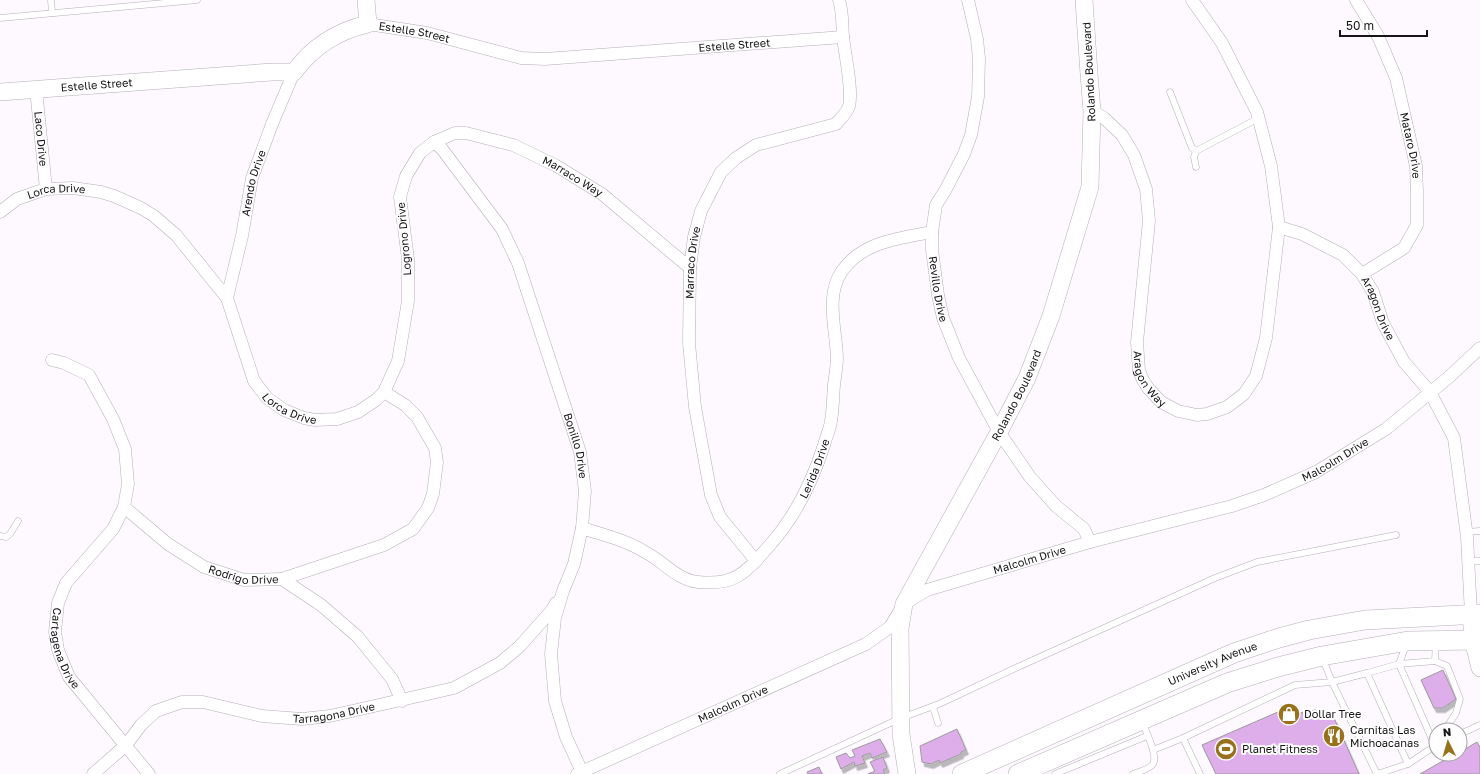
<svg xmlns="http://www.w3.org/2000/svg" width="1480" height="774" viewBox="0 0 1480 774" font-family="'Golos Text',sans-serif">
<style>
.building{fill:#deaeeb;stroke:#9d999e;filter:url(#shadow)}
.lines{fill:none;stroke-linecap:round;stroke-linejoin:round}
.lane-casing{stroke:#b4afb5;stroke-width:7}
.street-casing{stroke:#b4afb5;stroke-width:13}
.secondary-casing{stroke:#b4afb5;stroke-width:18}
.primary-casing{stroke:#b4afb5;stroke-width:20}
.lane{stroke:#fff;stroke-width:6}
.street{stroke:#fff;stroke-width:12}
.secondary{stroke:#fff;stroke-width:17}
.primary{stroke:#fff;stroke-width:19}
.labels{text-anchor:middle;stroke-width:4;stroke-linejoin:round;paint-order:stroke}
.street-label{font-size:11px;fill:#171517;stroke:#fff}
.poi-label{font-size:11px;fill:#171517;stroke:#fff;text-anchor:start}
</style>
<defs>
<filter id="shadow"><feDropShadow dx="2.5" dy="4.5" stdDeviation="0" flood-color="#0004"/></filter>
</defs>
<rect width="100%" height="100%" fill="#fef9ff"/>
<g class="building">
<polygon points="1443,670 1456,699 1443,708 1434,708 1421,680"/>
<polygon points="1294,705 1298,714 1303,712 1303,714 1315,710 1334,718 1359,774 1216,774 1202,745"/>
<polygon points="957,729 966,750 961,752 961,754 940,763 939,760 931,764 922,762 920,746"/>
<polygon points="880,739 887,752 872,758 870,753 862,756 865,763 855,766 854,762 841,769 836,757 846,753 850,758 855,756 852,750"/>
<polygon points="1477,742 1480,747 1480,774 1420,774 1455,754 1460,754 1460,752"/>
<polygon points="883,757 887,768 883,770 885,774 868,774 875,771 870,762"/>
<polygon points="819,767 822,774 808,774 807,772"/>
</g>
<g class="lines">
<g class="lane-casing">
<g id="lane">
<polyline points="51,0 52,13"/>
<polyline points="0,18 197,0"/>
<polyline points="1170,92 1192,148 1196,151 1259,118"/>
<polyline points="1196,151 1194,157 1196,167"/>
<polyline points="1466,532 1480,531"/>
<polyline points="0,536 6,537 10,534 18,521"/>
<polyline points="1468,561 1480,561"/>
<polyline points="1406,645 1399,664 1435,661 1436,642"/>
<polyline points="1435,661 1447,666 1460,699 1456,713 1445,730"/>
<polygon points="1367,673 1408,764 1377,774 1332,682"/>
<polyline points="1367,673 1399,664 1435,746 1408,764"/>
<polyline points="933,707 938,723"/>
<polyline points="1460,734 1480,725"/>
<polyline points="1183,738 1200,774"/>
<polyline points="1153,750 1183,738 1295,685 1332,682 1322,657"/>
<polyline points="780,774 901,718 939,704 1020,666 1215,578 1257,562 1396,535"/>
<polyline points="1055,774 1147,736"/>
<path d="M1133,774C1138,772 1150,769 1153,764C1158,756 1146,731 1142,722"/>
</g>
</g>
<g class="street-casing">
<g id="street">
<path id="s1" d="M968,0L977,39L979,58L978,97L971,135L964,154L946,189L936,205L932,232V250L938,295L943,318L959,358L999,432L1030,477L1056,506L1084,529L1090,542"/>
<path id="s2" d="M1356,0L1378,36L1396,78L1416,166L1417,192V225L1404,248L1362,274"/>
<path id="s3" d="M368,24L427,33L521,58L545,59L843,37"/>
<path id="s4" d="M36,89L46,189"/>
<path id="s5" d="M1092,111L1104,118L1122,135L1134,155L1146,189L1149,221L1137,342L1139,371L1143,380L1148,388L1161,402L1178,411L1197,415L1207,414L1227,407L1244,394L1256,376L1266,338L1279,227L1271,166L1257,112L1222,43L1192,0"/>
<path id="s6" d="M434,142L442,149L502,229L518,263L580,452L585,491L582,528L574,564L563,591L555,618L551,654L555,701L566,737L583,774"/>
<path id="s7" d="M0,212L17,199L46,189L73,188L101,192L114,196L141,208L154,216L176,235L227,298L254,381L267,398L284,410L304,418L315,420L337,419L358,412L376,400L384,392L398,361L408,301V259L400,197L406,176L420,153L434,142L455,133H466L513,145L555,165L602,194L690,268"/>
<path id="s8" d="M1279,227L1302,234L1343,255L1362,274L1373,292L1383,323L1404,362L1430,392L1454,438L1467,537L1471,614"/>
<path id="s9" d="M227,298L242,236L252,178L272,124L294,72"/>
<path id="s10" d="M52,360L64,363L89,375L113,419L125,449L128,484L124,507L113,529L66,583L58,603L55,632L58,650L69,677L149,774"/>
<path id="s11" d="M124,507L168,544L204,567L244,580L282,579L321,605L358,637L392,679L402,701"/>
<path id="s12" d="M582,528C603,535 626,540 645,552C663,561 677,580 698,582C736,586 746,572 769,546C796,516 812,483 824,445C826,437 830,429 831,421C833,409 833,397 834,385C835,376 837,366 837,357C836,330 825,295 842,271C862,242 899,238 932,232"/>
<path id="s13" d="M756,561L720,517L711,495L695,407L689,343L690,268L694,237L701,211L721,172L736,158L756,145L836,124C841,118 847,113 849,106C853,91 845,55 843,37C842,25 843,12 839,0"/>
<polyline points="282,579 384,545 413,529 428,508 433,494 437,462 435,448 417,417 405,405 384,392"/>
<path id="s14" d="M93,774L126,745L141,725L156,711L182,702H203L262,716L302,719L330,716L454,688L500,663L520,646L552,610L556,603"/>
<path id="s15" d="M577,774L866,644L890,627L904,604L927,590L1090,542L1232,506L1264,495L1316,472L1386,429L1449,377L1480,348"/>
</g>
</g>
<g class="secondary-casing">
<g id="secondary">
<path id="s16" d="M0,92L272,72H294C313,46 337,31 368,24L366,0"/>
<polyline points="1471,614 1473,640 1480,668"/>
<path id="s17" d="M907,774L901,734L900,628L904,604L999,432L1027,378L1051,316L1090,187L1092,111L1089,74L1084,0"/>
</g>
</g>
<g class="primary-casing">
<g id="primary">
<path id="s18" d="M962,774L1234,653L1279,638L1309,630L1365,620L1480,614"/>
<polyline points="1018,774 1227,683 1278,667 1322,656 1408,641 1480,640"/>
</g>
</g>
<use href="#lane" class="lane"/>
<use href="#street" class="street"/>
<use href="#secondary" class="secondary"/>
<use href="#primary" class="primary"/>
</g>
<defs>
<g id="shop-disc" transform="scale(1.15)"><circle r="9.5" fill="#97711b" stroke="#fff"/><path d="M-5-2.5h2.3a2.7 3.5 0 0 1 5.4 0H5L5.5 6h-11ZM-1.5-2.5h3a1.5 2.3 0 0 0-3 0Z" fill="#fff"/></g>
<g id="restaurant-disc" transform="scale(1.15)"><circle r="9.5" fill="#97711b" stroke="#fff"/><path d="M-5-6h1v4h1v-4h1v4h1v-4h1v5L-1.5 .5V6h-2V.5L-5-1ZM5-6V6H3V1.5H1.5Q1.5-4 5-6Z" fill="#fff"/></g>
<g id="stadium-disc" transform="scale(1.15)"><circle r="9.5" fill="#97711b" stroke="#fff"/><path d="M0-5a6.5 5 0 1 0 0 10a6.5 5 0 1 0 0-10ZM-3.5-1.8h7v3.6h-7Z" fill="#fff"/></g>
</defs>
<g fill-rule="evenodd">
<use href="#shop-disc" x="1289" y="714"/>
<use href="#restaurant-disc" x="1334" y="736"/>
<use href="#stadium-disc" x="1226" y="749"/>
</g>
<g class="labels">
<g class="street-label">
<text dy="4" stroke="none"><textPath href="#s3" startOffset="47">Estelle Street</textPath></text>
<text dy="4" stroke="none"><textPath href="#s3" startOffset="371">Estelle Street</textPath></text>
<text transform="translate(1089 72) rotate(-93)" y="4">Rolando Boulevard</text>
<text dy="4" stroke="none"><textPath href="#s16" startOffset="97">Estelle Street</textPath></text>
<text dy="4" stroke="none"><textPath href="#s4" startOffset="50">Laco Drive</textPath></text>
<text dy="4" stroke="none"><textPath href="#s2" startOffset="157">Mataro Drive</textPath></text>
<text dy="4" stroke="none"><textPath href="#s7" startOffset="931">Marraco Way</textPath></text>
<text dy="4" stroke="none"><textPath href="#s9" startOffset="118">Arendo Drive</textPath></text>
<text dy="4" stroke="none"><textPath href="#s7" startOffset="62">Lorca Drive</textPath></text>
<text transform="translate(404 239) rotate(-95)" y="4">Logrono Drive</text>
<text dy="4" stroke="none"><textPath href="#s13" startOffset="315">Marraco Drive</textPath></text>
<text dy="4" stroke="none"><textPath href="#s1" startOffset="300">Revillo Drive</textPath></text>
<text dy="4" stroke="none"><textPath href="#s8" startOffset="135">Aragon Drive</textPath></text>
<text dy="4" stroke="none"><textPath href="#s5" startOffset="292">Aragon Way</textPath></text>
<text dy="4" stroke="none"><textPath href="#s17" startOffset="408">Rolando Boulevard</textPath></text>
<text dy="4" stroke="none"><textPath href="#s7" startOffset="410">Lorca Drive</textPath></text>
<text dy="4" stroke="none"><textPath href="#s6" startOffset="340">Bonillo Drive</textPath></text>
<text dy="4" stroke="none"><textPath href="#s15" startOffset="830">Malcolm Drive</textPath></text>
<text dy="4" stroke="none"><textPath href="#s12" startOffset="304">Lerida Drive</textPath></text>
<text dy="4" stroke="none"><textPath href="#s15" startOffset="507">Malcolm Drive</textPath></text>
<text dy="4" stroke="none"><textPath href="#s11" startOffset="141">Rodrigo Drive</textPath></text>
<text dy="4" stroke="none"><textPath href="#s10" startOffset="346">Cartagena Drive</textPath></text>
<text dy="4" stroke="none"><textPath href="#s18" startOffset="274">University Avenue</textPath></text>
<text dy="4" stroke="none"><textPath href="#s15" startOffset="171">Malcolm Drive</textPath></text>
<text dy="4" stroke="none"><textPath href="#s14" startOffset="271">Tarragona Drive</textPath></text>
</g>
<g class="poi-label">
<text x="1304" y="718">Dollar Tree</text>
<text x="1350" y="734">Carnitas Las<tspan x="1350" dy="13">Michoacanas</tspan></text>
<text x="1242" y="753">Planet Fitness</text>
</g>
</g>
<g transform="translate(1448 742) rotate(355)"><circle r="19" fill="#ffffff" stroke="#a2a1a2"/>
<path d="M0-3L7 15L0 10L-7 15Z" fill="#97711b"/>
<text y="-6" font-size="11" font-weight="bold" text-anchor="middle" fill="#171517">N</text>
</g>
<path d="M1340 30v6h87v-6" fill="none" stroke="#171517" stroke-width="2"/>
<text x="1346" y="30" font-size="12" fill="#171517" stroke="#ffffff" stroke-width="3" paint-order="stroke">50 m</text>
</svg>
